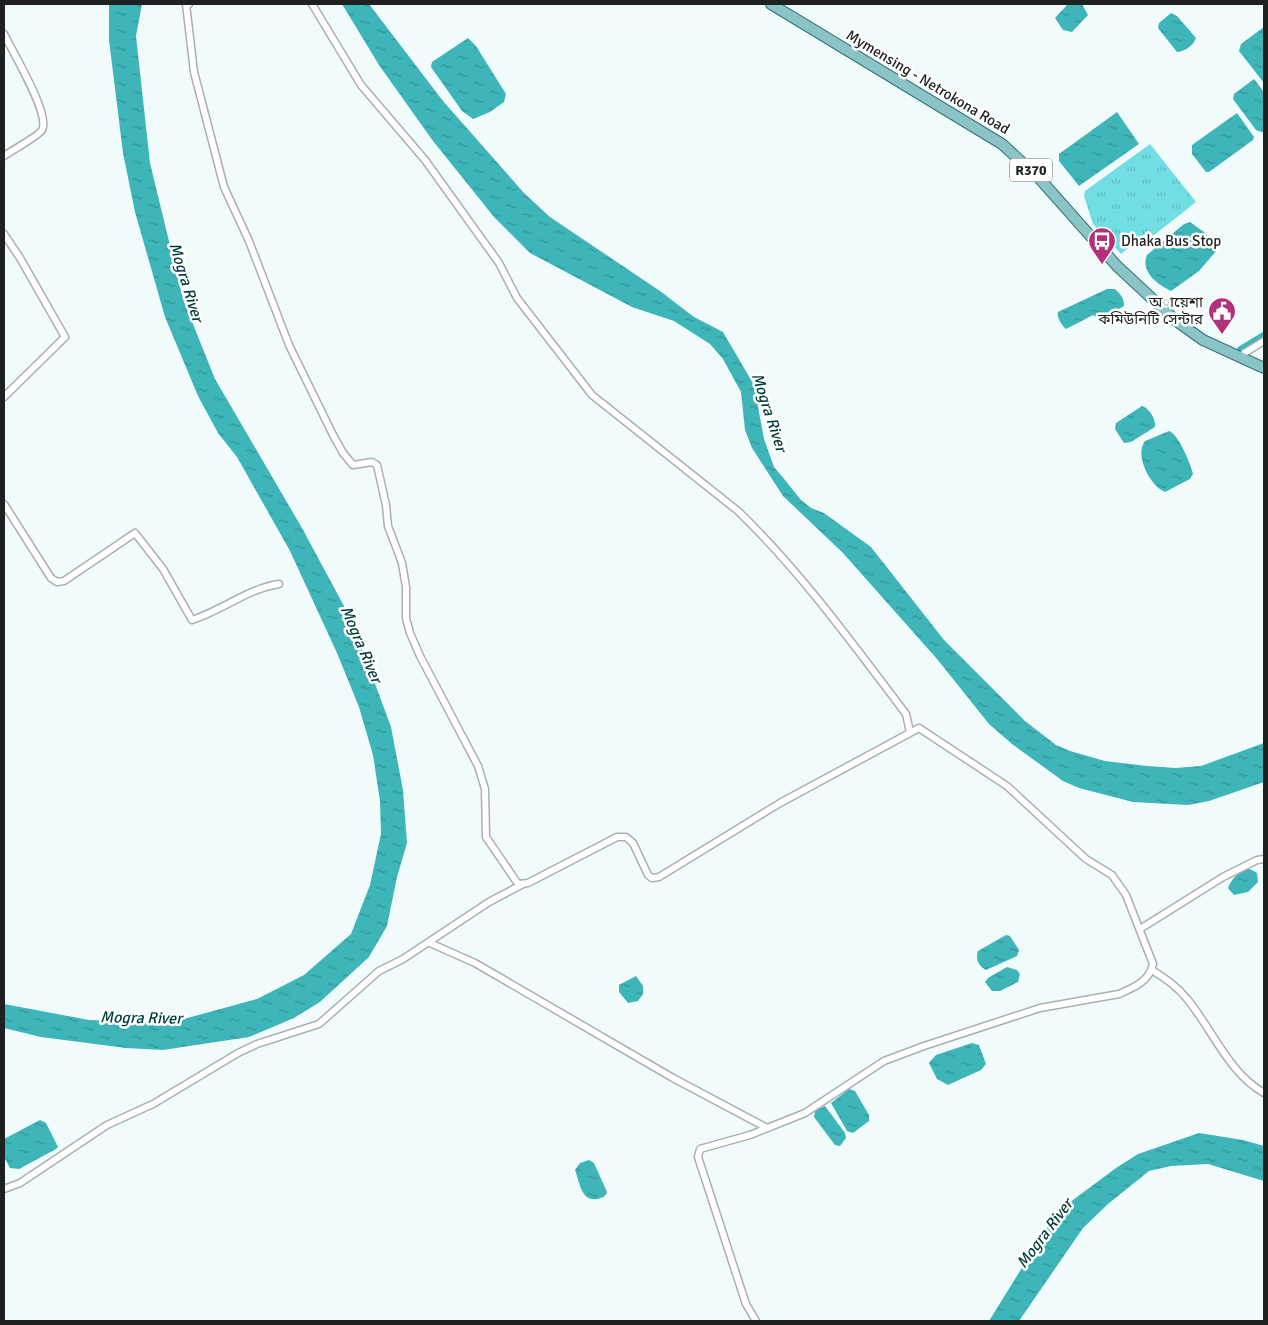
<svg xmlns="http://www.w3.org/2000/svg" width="1268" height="1325" viewBox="0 0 1268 1325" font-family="Signika,'Noto Sans Bengali',sans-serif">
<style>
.park{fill:url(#park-tufts)}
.water{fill:url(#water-ripples)}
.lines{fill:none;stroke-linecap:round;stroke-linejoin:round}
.canal{stroke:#3db5b9;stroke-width:8}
.street-casing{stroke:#a8b1b1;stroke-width:9}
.primary-casing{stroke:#327274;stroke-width:12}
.street{stroke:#fff;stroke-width:6}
.primary{stroke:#8bc4c6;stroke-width:10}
.labels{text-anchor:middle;stroke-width:5;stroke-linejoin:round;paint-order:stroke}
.shield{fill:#fff;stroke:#616464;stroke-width:1}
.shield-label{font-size:14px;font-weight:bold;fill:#1d2121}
.street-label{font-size:15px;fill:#1d2121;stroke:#fff}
.poi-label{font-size:15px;fill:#1d2121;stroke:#fff;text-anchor:start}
.water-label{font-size:16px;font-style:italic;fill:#033c3e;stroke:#fff}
</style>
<defs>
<pattern id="park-tufts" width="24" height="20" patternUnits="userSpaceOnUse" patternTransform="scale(1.25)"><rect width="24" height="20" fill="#70dee2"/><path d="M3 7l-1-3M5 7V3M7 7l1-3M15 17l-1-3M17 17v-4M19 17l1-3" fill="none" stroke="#61bec2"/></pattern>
<pattern id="water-ripples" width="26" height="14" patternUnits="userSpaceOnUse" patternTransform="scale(1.25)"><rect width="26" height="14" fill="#3db5b9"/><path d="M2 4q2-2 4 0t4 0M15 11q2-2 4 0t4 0" fill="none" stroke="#339396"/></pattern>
</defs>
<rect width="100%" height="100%" fill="#f1fbfb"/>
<polygon class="park" points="1150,144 1196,202 1153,236 1149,231 1121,254 1093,224 1084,196 1085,191"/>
<g class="water">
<polygon points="109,4 142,4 136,36 150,163 183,299 215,379 302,528 344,606 367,662 391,727 403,790 407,843 397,877 387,926 369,957 320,1002 294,1018 249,1037 163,1050 126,1048 41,1037 4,1028 4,1004 89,1020 169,1023 257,999 304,975 351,934 370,885 381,834 380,801 373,755 359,707 337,653 290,551 237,457 218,433 198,396 165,317 135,212 123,153 109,40"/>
<polygon points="342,4 369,4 443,101 524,193 550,217 660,291 694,317 723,332 754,385 764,439 774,467 785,480 801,500 811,508 824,513 871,547 944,640 1025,721 1056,745 1070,751 1105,761 1147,766 1175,768 1201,766 1264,743 1264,782 1209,801 1188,805 1133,802 1079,788 1063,781 1012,744 989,724 937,659 843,553 783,496 752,448 745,430 741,392 723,359 710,344 674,321 632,307 530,253 494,217 433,141 379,65"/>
<polygon points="1068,4 1082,4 1088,15 1072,32 1063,30 1055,18"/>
<path d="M1171,13L1177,16L1196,38C1194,45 1184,52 1177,52L1158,28L1159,23Z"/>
<polygon points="1264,27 1264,83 1239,51 1241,44"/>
<polygon points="468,38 476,46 506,94 504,102 490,112 473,119 462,111 431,67 432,62"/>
<polygon points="1254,79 1264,92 1264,133 1256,130 1233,99 1234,94"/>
<polygon points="1117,112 1139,144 1079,186 1059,161 1059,154"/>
<polygon points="1237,113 1254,137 1253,140 1209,172 1206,172 1192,154 1192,145"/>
<path d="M1190,222L1204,232L1217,250L1199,271L1171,291C1158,285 1140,272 1147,255L1184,224Z"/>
<path d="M1107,289H1115C1121,295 1124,298 1124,306L1100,320L1093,315L1066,329C1062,326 1056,316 1058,312Z"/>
<path d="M1142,406C1149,408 1156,419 1155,427L1131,442L1124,443L1115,429L1116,423Z"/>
<path d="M1169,431C1179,435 1190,463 1193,474L1190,479L1165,492C1150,486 1134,455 1145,441Z"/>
<path d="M1250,869L1257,873L1258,882L1248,892L1234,895L1228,888C1231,879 1240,870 1250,869Z"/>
<path d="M1006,935L1010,936L1019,950L1017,956L986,970C979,966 975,960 978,951Z"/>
<polygon points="1007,967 1017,970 1020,974 1018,982 1000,991 992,991 985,982 988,978"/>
<polygon points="636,976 643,986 643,994 638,1001 628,1003 619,992 619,985"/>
<polygon points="972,1043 979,1045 986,1064 981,1070 948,1085 937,1079 929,1063 936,1055"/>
<polygon points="849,1089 855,1091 869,1115 869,1121 853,1133 847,1131 831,1103"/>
<polygon points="825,1106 845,1133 846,1138 840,1146 835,1145 814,1117 815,1111"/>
<polygon points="40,1120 46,1123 58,1147 56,1149 19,1169 10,1168 4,1157 4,1139"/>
<polygon points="1199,1133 1243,1140 1264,1146 1264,1181 1208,1164 1171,1166 1149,1171 1108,1204 1083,1228 1019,1321 989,1321 1046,1229 1073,1200 1116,1168 1138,1154"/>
<path d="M589,1160L594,1163L607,1192C605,1197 603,1197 598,1199C581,1202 580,1183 575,1170L580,1163Z"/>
</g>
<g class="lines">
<polyline class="canal" points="1241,350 1264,336"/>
<g class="street-casing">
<g id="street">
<path d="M189,4H186L194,72L224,187L249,241L289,345L333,435L343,453L353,465L372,462L377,465L386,505L388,526L402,563L406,587V618L410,633L420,656L478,766L485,789L486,837L516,881L519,884L528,883L617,837H626L633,843L648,875L652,878L659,877L780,803L919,728L1007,786L1086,859L1112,875L1126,895L1153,964C1150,981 1133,988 1119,994L1040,1008L924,1046L884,1061L805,1113L750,1135L700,1149L698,1157L746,1304L756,1321"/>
<path d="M312,4L361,85L425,160L499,263L517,298L592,395L738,511C801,572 853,644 906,714L910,732"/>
<path d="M4,34C12,51 51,115 42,130C40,135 11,151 4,156"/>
<polyline points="4,234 20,258 65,337 4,397"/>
<polyline points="1238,357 1264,341"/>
<path d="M4,504L51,578L57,582L64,581L135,533L163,569L192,620C223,610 247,589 279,584"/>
<polyline points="1140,929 1223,877 1257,860 1264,859"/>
<polyline points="430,943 475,963 673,1078 767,1128"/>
<path d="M1152,970C1166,979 1178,987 1188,1000C1213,1031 1229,1073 1264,1093"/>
<polyline points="4,1189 20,1183 107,1125 153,1104 238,1053 257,1044 319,1024 379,971 403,959 489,902 523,884"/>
</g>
</g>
<g class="primary-casing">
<polyline id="primary" points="771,4 1002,144 1039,178 1117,266 1175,320 1203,340 1264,368"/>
</g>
<use href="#street" class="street"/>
<use href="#primary" class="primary"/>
</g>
<defs>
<g id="bus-pin" transform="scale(1.4375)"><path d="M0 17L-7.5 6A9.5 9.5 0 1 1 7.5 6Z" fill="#b3317a" stroke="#fff"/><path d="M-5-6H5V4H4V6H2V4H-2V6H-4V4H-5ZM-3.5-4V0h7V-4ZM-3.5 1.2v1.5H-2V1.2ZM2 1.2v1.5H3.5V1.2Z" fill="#fff"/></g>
<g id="civic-pin" transform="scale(1.4375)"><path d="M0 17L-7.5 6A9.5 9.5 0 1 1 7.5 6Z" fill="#b3317a" stroke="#fff"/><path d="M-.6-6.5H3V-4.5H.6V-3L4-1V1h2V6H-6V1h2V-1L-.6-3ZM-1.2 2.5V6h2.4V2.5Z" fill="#fff"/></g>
</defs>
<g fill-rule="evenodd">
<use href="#bus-pin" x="1102" y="241"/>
<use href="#civic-pin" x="1222" y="311"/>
</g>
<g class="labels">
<rect class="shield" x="1010" y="158.5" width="42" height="23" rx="4"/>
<g class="shield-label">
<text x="1031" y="175">R370</text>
</g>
<g class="street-label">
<text transform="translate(928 82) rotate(31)" y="5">Mymensing - Netrokona Road</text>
</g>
<g class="poi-label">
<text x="1121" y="246">Dhaka Bus Stop</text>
<text x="1203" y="307" text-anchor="end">অায়েশা<tspan x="1203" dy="17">কমিউনিটি সেন্টার</tspan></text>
</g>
<g class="water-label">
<text transform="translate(187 282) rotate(73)" y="6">Mogra River</text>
<text transform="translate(770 412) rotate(72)" y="6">Mogra River</text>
<text transform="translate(362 644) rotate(67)" y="6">Mogra River</text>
<text transform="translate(141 1017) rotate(1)" y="6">Mogra River</text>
<text transform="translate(1044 1233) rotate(-53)" y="6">Mogra River</text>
</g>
</g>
<rect width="1268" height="1325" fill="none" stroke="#1d2121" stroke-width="10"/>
</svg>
